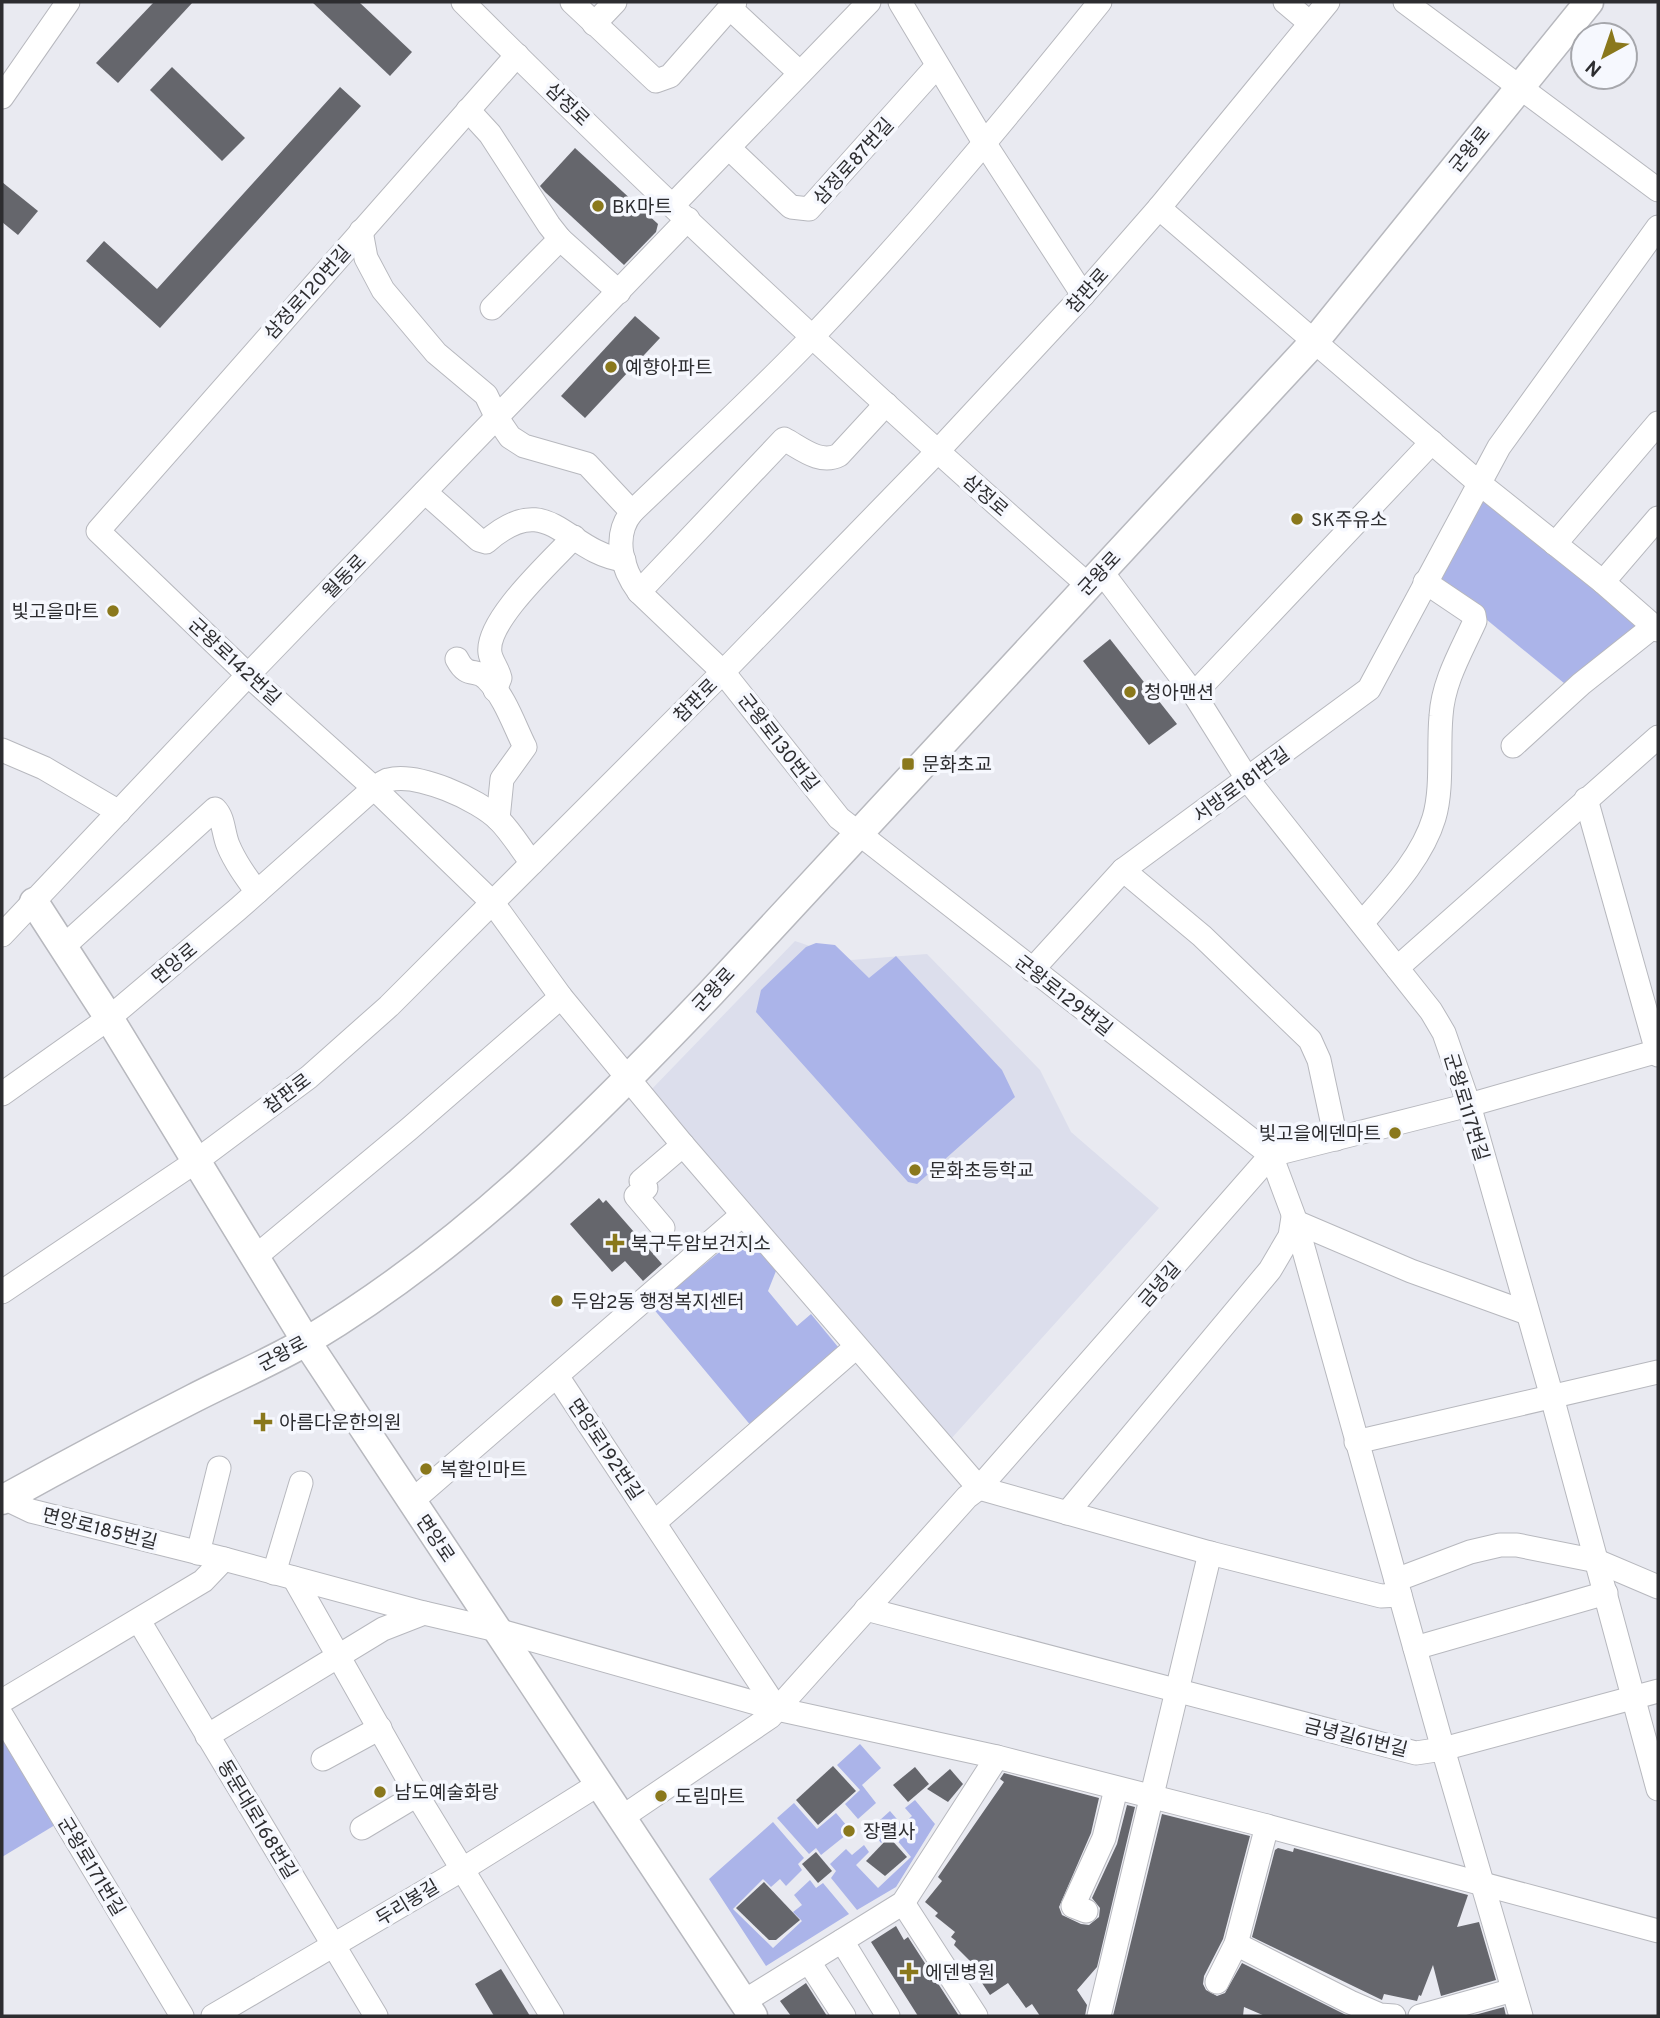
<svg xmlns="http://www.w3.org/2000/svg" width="1660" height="2018" viewBox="0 0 1660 2018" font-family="Overpass,'Noto Sans KR',sans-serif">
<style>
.built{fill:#dcdeec}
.green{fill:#abb4e9}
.building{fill:#65666c}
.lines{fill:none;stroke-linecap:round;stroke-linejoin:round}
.minor-casing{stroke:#b7b8be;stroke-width:25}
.major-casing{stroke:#b7b8be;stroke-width:31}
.minor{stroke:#fff;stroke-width:23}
.major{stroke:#fff;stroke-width:28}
.poi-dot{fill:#8a781c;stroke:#f6f8fe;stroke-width:2.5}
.labels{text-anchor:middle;stroke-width:7;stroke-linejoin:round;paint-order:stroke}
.street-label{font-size:19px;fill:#2d2d30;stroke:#f6f8fe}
.poi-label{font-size:19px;fill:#2d2d30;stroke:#f6f8fe;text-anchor:start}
</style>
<rect width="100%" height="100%" fill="#e9eaf1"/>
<polygon class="built" points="795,941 851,960 927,954 1040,1070 1071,1132 1159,1208 950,1440 649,1092"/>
<g class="green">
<polygon points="1484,499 1645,628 1570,688 1436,578"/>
<polygon points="816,943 835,945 869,978 896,956 1002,1070 1015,1097 917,1184 908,1182 756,1012 761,990 806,947"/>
<polygon points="744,1232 776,1271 768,1291 797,1326 811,1314 843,1353 752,1427 652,1307"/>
<polygon points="2,1727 60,1822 2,1857"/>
<polygon points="860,1744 881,1768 862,1785 876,1803 858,1819 845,1804 860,1790 837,1765"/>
<polygon points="915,1800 935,1824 896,1887 857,1910 831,1878 836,1871 830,1864 846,1849 852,1855 864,1845 869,1852 856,1865 878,1888 911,1857 891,1833 881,1843 870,1829 890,1811 902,1825 912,1816 905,1808"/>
<polygon points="794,1803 817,1829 836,1813 847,1826 842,1831 846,1835 821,1855 816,1848 809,1854 777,1818"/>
<polygon points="773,1822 804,1858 798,1864 802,1870 786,1886 780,1879 771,1887 763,1879 733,1909 773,1948 802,1921 793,1912 802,1905 794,1895 810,1880 816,1888 823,1883 849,1914 766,1966 709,1879"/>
</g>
<g class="building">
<polygon points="154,2 193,2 118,83 96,63"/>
<polygon points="312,2 359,2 412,52 390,76"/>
<polygon points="172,67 245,138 222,161 150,90"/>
<polygon points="340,87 361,106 160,328 86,261 104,241 157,289"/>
<polygon points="575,148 658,224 656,232 624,265 545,192 540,186"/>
<polygon points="2,182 38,211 18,235 2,222"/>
<polygon points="635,316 660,338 585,418 561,396"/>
<polygon points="1110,639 1177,724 1149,745 1083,661"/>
<polygon points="599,1198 603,1203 606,1200 662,1264 643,1281 625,1261 612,1272 570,1224"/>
<polygon points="833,1766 856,1791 818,1825 796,1800"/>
<polygon points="915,1767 929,1784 908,1802 893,1785"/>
<polygon points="950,1769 963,1784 948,1802 927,1789"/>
<polygon points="1004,1773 1099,1798 1091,1833 1059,1907 1062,1915 1081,1924 1089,1925 1099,1917 1100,1908 1092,1898 1117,1844 1127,1805 1135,1807 1097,1967 1077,1990 1087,2005 1085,2016 1040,2016 1032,2004 1026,2008 1008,1983 990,1995 976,1974 980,1971 954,1945 956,1941 951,1937 955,1932 935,1916 938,1913 925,1902 942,1881 938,1877 1004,1782 1000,1779"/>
<polygon points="1162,1814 1250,1836 1223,1939 1204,1976 1203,1984 1206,1990 1217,1996 1225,1993 1242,1963 1348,2016 1265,2016 1244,2007 1243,2016 1113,2016"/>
<polygon points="889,1837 907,1857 885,1876 866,1861"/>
<polygon points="1278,1848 1293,1852 1294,1848 1468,1895 1457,1927 1479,1922 1496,1980 1441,1996 1433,1965 1421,1996 1419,1995 1417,2001 1384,1994 1382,2000 1252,1937 1275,1850"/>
<polygon points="816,1852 832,1871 818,1883 802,1864"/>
<polygon points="764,1882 800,1920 776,1940 769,1940 736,1908"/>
<polygon points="896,1926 904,1940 908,1937 959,2016 918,2016 871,1942"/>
<polygon points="501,1969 530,2016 494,2016 475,1984"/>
<polygon points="806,1983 827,2016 791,2016 780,2001"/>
<polygon points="1504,2007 1506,2016 1471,2016"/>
</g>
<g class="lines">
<g class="minor-casing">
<g id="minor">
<path d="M463,2C664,203 874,397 1088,585"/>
<polyline points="572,2 656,81 670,76 735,2"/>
<polyline points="900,2 985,144 1083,295"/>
<path d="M1100,2C1008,116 915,229 814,335C756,396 693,453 632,512C612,536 622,569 639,592L723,672L839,818L1271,1155"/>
<polyline points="1285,2 1310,23"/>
<polyline points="1405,2 1658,190"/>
<polyline points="730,8 800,73"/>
<polyline points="594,24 615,2"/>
<polyline points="517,55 98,531 248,675 374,788 493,903 561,997 683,1145 979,1488 1210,1553 1381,1596 1400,1595"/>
<polyline points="2,97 68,2"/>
<polyline points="468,110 490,134 549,225 560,239 619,292"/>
<polyline points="730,149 791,207 809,209 937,66"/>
<polyline points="673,205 869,2"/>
<polyline points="1159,208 1479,483 1603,582 1658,630"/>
<polyline points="361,231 366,258 383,290 436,353 486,395 497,418 510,437 524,446 587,464 632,512"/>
<polyline points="492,308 560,239"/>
<path d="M425,492L479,540L486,542C550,486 564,552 624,560"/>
<polyline points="1555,544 1658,423"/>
<polyline points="1101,571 1194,694 1248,780 1431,1011 1444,1033 1469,1105 1552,1397 1658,1789"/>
<polyline points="1603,582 1658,518"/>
<path d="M639,592L784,439C801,448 820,465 839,455L886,404"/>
<path d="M457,659C468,680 476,667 487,679C505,697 514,725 525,747L502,779L498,819"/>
<path d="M495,690L500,678C498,669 491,661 490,653C485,621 553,560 574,537"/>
<polyline points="1194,694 1432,442"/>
<polyline points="1513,746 1581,684 1654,626"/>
<polyline points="2,750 44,768 119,812"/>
<polyline points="1586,799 1658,1055"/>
<polyline points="1123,870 1202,936 1310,1040 1319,1060 1336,1139"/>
<path d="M1362,923C1389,892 1422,858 1434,818C1443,788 1438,748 1441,716C1443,682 1461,652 1475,621L1474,615L1425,582"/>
<polyline points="2,935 248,675 688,219"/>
<path d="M63,947L215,809C224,818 223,833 228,845C235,862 246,877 257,892"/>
<polyline points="1397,968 1658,737"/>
<polyline points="1032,970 1123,870 1369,689 1499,447 1658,227"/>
<path d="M2,1094L109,1018L238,909L374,788C378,786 384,781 388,780C417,772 478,799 499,820C511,832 521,849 532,863"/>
<polyline points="1271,1155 1296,1222 1443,1749 1521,2016"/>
<polyline points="1296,1222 1411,1271 1527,1313"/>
<polyline points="663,1228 636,1196 646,1188 641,1181 683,1145"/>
<polyline points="254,1258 409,1129 561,997"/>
<polyline points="2,1292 195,1162 309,1077 389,1006 723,672 937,452 1083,295 1159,208 1328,2"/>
<polyline points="557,1376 777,1709"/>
<polyline points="1356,1442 1658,1372"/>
<polyline points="2,1497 31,1511 224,1559 424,1613 497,1630 777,1709 997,1757 1267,1826 1658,1931"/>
<polyline points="412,1501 742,1215"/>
<polyline points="1067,1513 1270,1270 1290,1236 1293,1217"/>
<polyline points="655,1522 856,1347"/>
<polyline points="198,1553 219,1468"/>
<polyline points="274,1573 301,1483"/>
<polyline points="294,1578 417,1795 552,2016"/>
<polyline points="1396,1580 1470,1552 1500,1545 1517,1545 1597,1561 1658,1587"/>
<polyline points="866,1609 1416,1753 1443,1749 1658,1691"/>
<polyline points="139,1621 376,2016"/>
<polyline points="1415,1648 1606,1593"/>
<polyline points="2,1701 203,1581 224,1559"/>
<polyline points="2,1716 182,2016"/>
<polyline points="207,1736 383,1629 424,1613"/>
<polyline points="323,1759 380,1728"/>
<polyline points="621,1818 770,1717 967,1497 979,1488 1271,1155 1469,1105 1658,1051"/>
<polyline points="362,1828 417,1795"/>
<polyline points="903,1903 976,2016"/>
<polyline points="1086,1911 1073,1906 1104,1838 1116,1789"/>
<polyline points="842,1941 888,2016"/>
<polyline points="1236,1944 1350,2002 1380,2015 1394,2016"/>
<polyline points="809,1962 844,2016"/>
<polyline points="1217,1982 1236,1944 1267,1826"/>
<polyline points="743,2002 903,1903 997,1757"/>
<polyline points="213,2016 463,1869 599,1784"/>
<path d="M1099,2016C1137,1862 1172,1707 1210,1553"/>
<polyline points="1420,2016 1513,1990"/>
</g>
</g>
<g class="major-casing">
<g id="major">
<polyline points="34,902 109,1018 306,1341 753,2016"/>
<path d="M2,1500C65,1465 129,1431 194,1398C231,1379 271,1362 307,1341C464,1247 586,1124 711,993L1314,342L1589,2"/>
</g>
</g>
<use href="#minor" class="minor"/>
<use href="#major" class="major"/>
</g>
<g class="poi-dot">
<circle cx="598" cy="206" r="7"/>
<circle cx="611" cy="367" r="7"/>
<circle cx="1297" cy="519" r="7"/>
<circle cx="113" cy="611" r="7"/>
<circle cx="1130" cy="692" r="7"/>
<rect x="901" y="757" width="14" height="14" rx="3.5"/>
<circle cx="1395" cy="1133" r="7"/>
<circle cx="915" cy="1170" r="7"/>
<path d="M611.5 1232.5h7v7h7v7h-7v7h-7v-7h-7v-7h7z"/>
<circle cx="557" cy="1301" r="7"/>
<path d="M259.5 1411.5h7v7h7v7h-7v7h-7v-7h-7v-7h7z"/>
<circle cx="426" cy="1469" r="7"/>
<circle cx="380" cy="1792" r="7"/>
<circle cx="661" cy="1796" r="7"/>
<circle cx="849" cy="1831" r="7"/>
<path d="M905.5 1961.5h7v7h7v7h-7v7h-7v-7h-7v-7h7z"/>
</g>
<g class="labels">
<g class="street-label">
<text transform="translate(568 104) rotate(44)" y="7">삼정로</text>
<text transform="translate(1469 149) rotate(-51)" y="7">군왕로</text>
<text transform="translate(853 161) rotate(-48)" y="7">삼정로87번길</text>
<text transform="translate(1087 290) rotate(-48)" y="7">참판로</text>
<text transform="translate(307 292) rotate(-48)" y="7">삼정로120번길</text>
<text transform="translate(986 495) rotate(41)" y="7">삼정로</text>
<text transform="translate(1099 573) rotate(-47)" y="7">군왕로</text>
<text transform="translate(344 576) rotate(-46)" y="7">월동로</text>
<text transform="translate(235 661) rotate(43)" y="7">군왕로142번길</text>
<text transform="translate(695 700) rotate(-45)" y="7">참판로</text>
<text transform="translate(779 742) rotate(52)" y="7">군왕로130번길</text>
<text transform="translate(1241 784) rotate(-36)" y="7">서방로181번길</text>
<text transform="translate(174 963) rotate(-40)" y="7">면앙로</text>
<text transform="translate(713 989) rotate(-47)" y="7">군왕로</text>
<text transform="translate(1064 995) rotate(38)" y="7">군왕로129번길</text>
<text transform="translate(287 1093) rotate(-37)" y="7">참판로</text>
<text transform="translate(1467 1107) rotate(73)" y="7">군왕로117번길</text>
<text transform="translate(1159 1284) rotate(-49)" y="7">금녕길</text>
<text transform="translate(282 1353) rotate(-28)" y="7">군왕로</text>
<text transform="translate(606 1449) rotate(56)" y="7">면앙로192번길</text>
<text transform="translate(100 1528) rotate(14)" y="7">면앙로185번길</text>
<text transform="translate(436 1538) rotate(56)" y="7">면앙로</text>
<text transform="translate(1356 1737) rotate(14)" y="7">금녕길61번길</text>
<text transform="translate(258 1819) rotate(59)" y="7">동문대로168번길</text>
<text transform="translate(92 1866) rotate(59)" y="7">군왕로171번길</text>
<text transform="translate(407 1902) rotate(-31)" y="7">두리봉길</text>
</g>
<g class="poi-label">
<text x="612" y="213">BK마트</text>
<text x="625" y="374">예향아파트</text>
<text x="1311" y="526">SK주유소</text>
<text x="99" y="618" text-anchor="end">빛고을마트</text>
<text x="1144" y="699">청아맨션</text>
<text x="922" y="771">문화초교</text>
<text x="1381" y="1140" text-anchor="end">빛고을에덴마트</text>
<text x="929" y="1177">문화초등학교</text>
<text x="631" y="1250">북구두암보건지소</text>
<text x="571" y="1308">두암2동 행정복지센터</text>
<text x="279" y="1429">아름다운한의원</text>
<text x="440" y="1476">복할인마트</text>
<text x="394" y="1799">남도예술화랑</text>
<text x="675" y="1803">도림마트</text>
<text x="863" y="1838">장렬사</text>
<text x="925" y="1979">에덴병원</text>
</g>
</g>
<rect width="1660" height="2018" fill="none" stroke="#2d2d30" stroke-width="7"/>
<g transform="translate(1604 56) rotate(220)"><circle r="33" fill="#f6f8fe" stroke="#a6a7ac" stroke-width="2"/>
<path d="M0-5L12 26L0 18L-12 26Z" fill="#8a781c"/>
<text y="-10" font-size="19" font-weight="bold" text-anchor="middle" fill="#2d2d30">N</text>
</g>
</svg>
